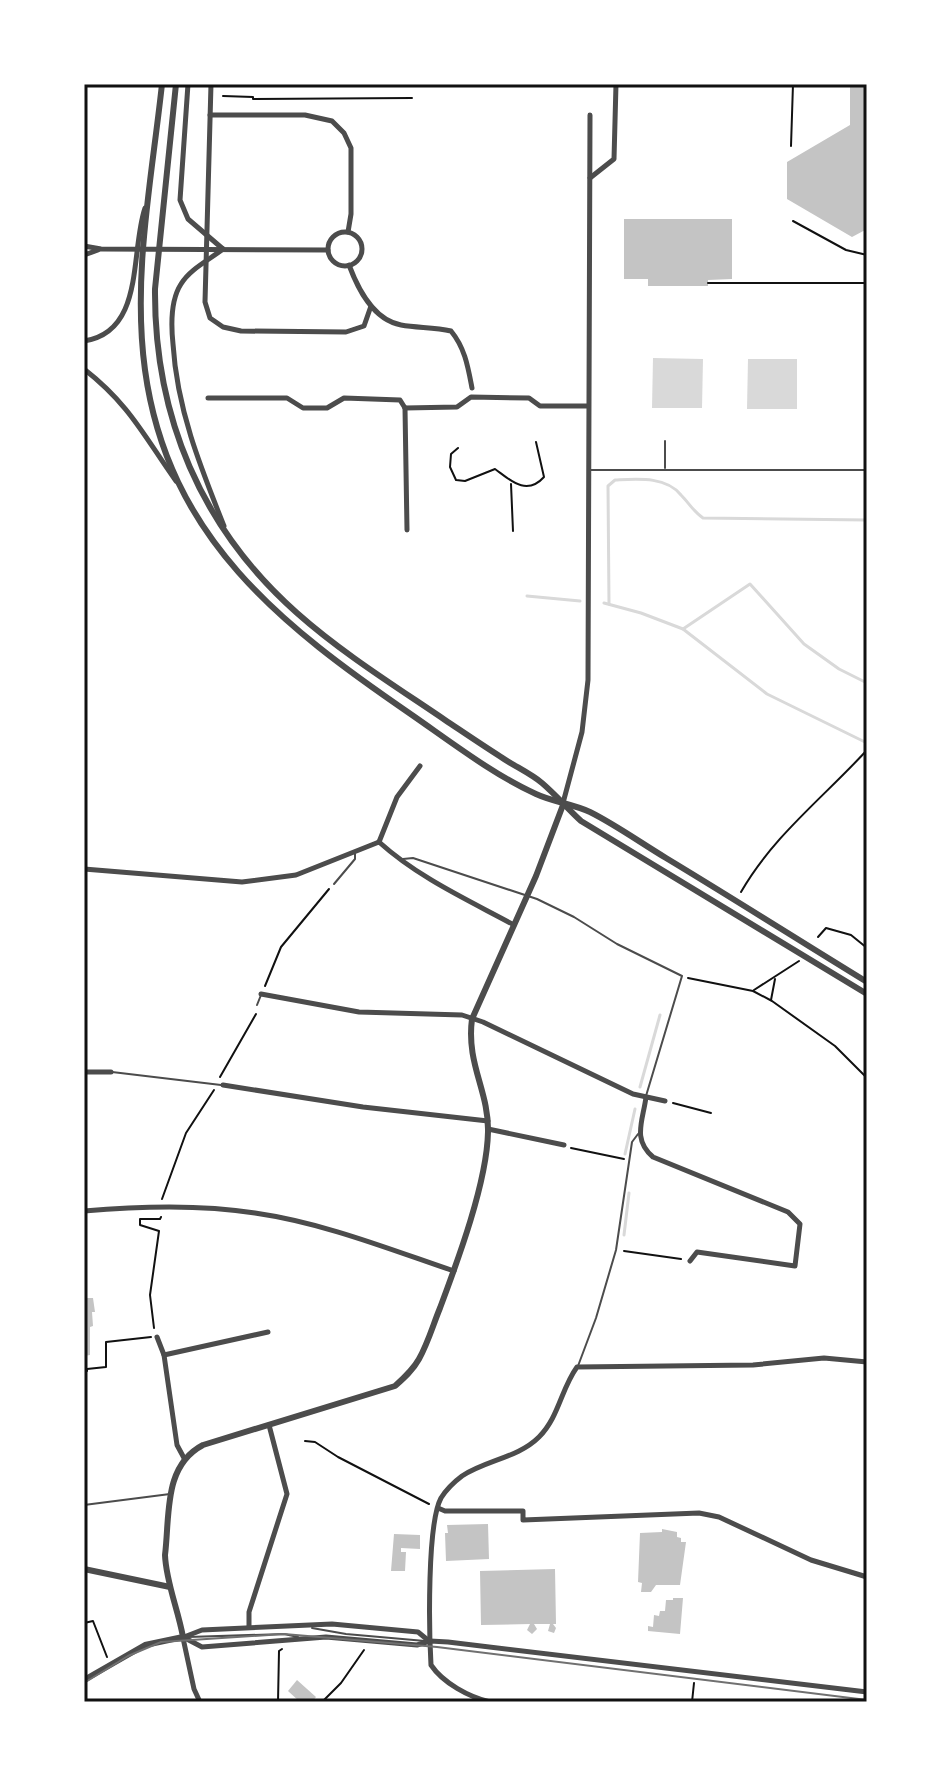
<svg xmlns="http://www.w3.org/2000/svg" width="951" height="1786" viewBox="0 0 951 1786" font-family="'Roboto Condensed',sans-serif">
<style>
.water{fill:#d9d9d9}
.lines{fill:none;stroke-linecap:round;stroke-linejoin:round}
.stream{stroke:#d9d9d9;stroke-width:3}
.building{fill:#c4c4c4}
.path{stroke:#111;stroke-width:2}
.service{stroke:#4c4c4c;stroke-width:2}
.minor{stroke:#4c4c4c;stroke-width:5}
.tertiary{stroke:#4c4c4c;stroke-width:6}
.tram{stroke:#707070;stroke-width:2}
.neatline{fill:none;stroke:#111;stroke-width:3}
</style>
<rect width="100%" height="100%" fill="#fff"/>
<g class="water">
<polygon points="653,358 703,359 702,408 652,408"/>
<polygon points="748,359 797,359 797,409 747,409"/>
</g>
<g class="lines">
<g class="stream">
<polyline points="527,596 580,601"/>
<polyline points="604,603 641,613 683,629 767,694 867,743"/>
<path d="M609,604L608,486L615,480C637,479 666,476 681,495C689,503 693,511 703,518L867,520"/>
<polyline points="683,629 750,584 804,644 839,669 867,683"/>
<polyline points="640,1087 660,1015"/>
<polyline points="625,1154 635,1109"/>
<polyline points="624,1235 629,1193"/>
</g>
</g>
<g class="building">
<polygon points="850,84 867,84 867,229 852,237 787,199 787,162 850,125"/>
<polygon points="624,219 732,219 732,279 708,280 708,286 648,286 648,279 624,279"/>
<polygon points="84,1287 86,1287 87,1298 93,1298 95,1312 92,1312 93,1326 90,1327 90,1355 84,1356"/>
<polygon points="488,1524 489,1559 446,1561 445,1533 448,1533 447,1525"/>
<polygon points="662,1529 677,1532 677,1537 681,1538 681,1542 686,1542 680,1585 656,1585 651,1592 641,1592 642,1583 638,1582 640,1533 662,1532"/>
<polygon points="394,1534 420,1535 420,1549 401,1548 401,1552 406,1552 405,1571 391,1571"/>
<polygon points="555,1569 556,1624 553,1624 556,1628 554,1633 548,1631 550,1624 534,1624 537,1629 532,1634 527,1630 530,1624 481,1625 480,1571"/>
<polygon points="673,1598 683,1598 680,1634 648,1631 648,1626 653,1627 654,1615 659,1616 660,1611 665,1611 666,1600 673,1600"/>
<polygon points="297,1680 316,1697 312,1702 300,1702 288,1691"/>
</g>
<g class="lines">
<g class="path">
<polyline points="223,96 253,97 253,99 412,98"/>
<polyline points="791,146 793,84"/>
<polyline points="793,221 846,250 867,255"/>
<polyline points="708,283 867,283"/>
<path d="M458,448L451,454L450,467L456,480L465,481L495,469C509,479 526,497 544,477L536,442"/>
<polyline points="511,484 513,531"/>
<path d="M741,892C773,836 824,797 867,750"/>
<polyline points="818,937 826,928 851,935 867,948"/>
<polyline points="688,978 753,991 772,1001 835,1046 867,1078"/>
<polyline points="265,986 281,947 329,889"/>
<polyline points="754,990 799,961"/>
<polyline points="771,1000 775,979"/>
<polyline points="220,1077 256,1014"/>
<polyline points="673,1103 711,1113"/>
<polyline points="571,1148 624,1159"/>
<polyline points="162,1199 186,1133 214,1090"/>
<polyline points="624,1251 681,1259"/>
<polyline points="154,1328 150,1295 159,1231 140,1225 140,1219 160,1219 161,1217"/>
<polyline points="84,1372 87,1371 87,1369 106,1367 106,1342 151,1337"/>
<polyline points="305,1441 315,1442 338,1457 429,1504"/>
<polyline points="84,1623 93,1621 107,1657"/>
<polyline points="278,1702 279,1651 282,1649"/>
<polyline points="322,1702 341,1683 364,1650"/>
<polyline points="692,1702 694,1683"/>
</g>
<g class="service">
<polyline points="665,441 665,468"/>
<polyline points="589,470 867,470"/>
<polyline points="403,859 413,858 537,899 574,917 617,944 682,976 646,1096"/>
<polyline points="334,884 355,859 355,854"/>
<polyline points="257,1005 261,995"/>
<polyline points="112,1072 221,1085"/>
<polyline points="578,1366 596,1318 616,1250 632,1142 638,1134"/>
<polyline points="84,1505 170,1494"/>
<polyline points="312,1628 346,1634 425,1641"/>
<polyline points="188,1637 284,1634 298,1637"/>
</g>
<g class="minor">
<polyline points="188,84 180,200 188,219 223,249"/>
<polyline points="211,84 205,302 210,318 223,327 241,331 346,332 364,326 371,306"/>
<polyline points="210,115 305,115 332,121 344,133 351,148 351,214 348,232"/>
<polyline points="590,178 614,159 616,84"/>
<circle cx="345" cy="249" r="17"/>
<polyline points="84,246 101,249 328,250"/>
<path d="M223,249C209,260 190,269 181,284C170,301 171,325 173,344C177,409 200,466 224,526"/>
<polyline points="84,255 98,250"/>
<path d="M349,265C358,289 373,320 401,325C418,328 434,327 451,331C465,348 468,367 472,388"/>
<path d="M84,341C145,332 130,252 145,208"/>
<path d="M84,369C130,405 144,436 176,481"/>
<polyline points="208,398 287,398 303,408 327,408 344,398 400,400 405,408"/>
<polyline points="405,408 457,407 471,397 529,398 540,406 588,406"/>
<polyline points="405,408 407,530"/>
<polyline points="563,803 582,732 588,680 590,115"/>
<path d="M379,842C419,878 468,900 514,925"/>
<polyline points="379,842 397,797 420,766"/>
<polyline points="84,869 242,882 296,875 379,842"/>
<polyline points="261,994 359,1012 462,1015 483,1022 633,1094 665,1101"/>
<polyline points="84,1072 111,1072"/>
<polyline points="223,1085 363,1107 488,1121"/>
<path d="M646,1097C643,1121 632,1139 653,1157L788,1212L800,1224L795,1266L697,1252L690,1261"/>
<polyline points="488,1129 564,1145"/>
<path d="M84,1211C141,1206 199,1204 255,1213C324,1223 389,1249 454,1271"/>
<polyline points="157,1337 164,1355 177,1445 184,1458"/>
<polyline points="164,1355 268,1332"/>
<polyline points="438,1508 445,1511 523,1511 523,1520 699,1513 719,1517 811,1560 867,1577"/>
<polyline points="249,1627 249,1612 287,1494 269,1425"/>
<polyline points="183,1637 202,1647 326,1637 417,1645 430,1641 448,1642 867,1692"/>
<polyline points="184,1637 202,1630 332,1624 418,1632 429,1641"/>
<polyline points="183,1638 194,1689 200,1702"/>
<path d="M490,1702C469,1697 443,1683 431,1665C429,1631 427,1524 441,1498C446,1490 454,1482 462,1476C486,1460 518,1458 539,1437C559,1417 561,1389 577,1367L753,1365L824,1358L867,1362"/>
</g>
<g class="tertiary">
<path d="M162,84C152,177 132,276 145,370C168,538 282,626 412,715C451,742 494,775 536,794C553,802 573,804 590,812C616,825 641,843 666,858C734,899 800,941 867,982"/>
<path d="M176,84L155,289C154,416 201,528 297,613C342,653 395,686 445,720C463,732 482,745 501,757C514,766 530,773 542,783C556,795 568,809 581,821L867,994"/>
<polyline points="84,1569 170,1587"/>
<path d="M84,1680L145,1645L183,1637C178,1609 166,1582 165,1555C170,1515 163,1466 203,1445L395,1386C404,1378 413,1370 419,1359C428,1343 433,1325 440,1308C458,1260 487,1182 488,1132C489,1091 466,1064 472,1019L536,876L563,805"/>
</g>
<polyline class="tram" points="84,1683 128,1656 161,1642 284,1634 437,1647 867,1700"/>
</g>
<rect width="951" height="1786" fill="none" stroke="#ffffff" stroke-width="172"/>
<rect x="86" y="86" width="779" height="1614" class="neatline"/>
</svg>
